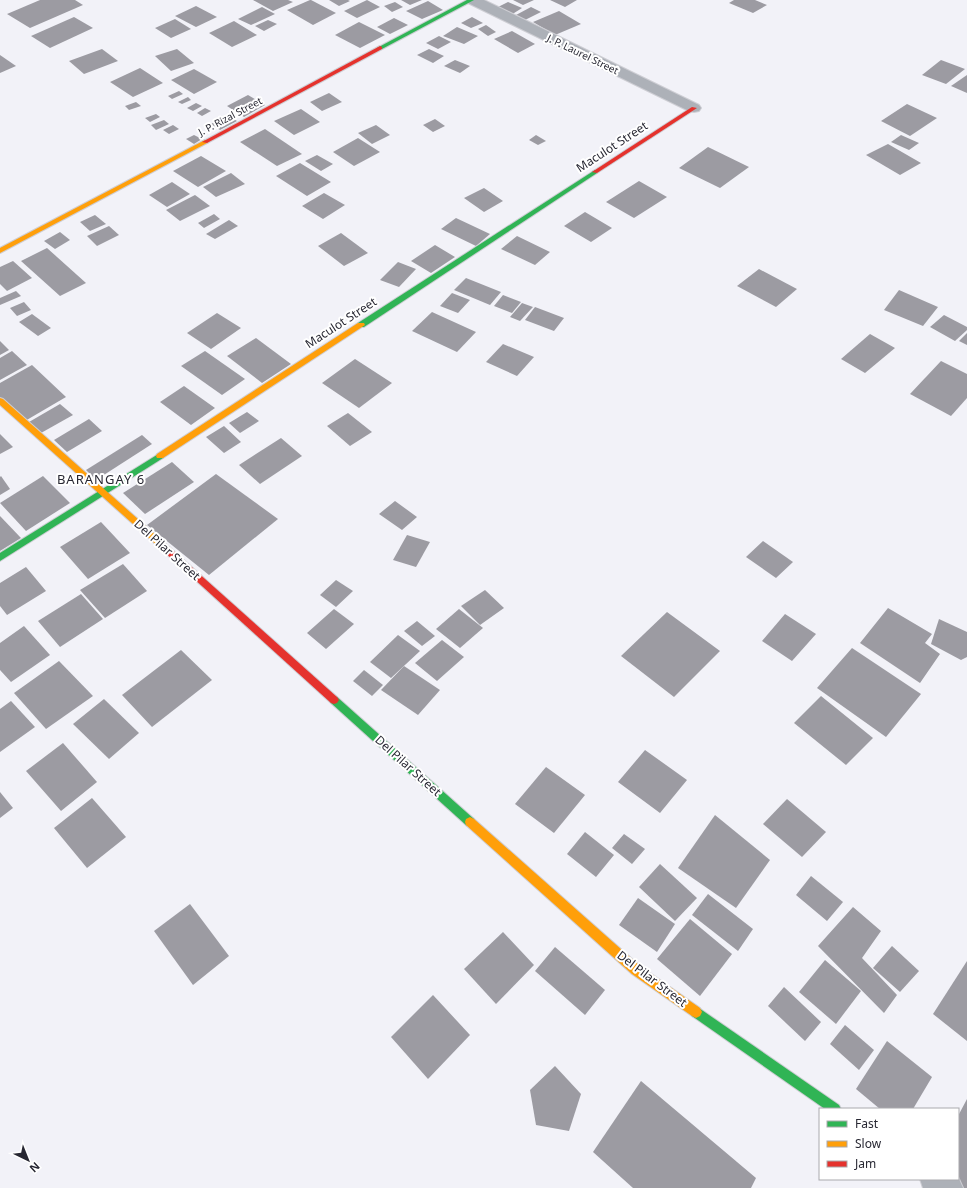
<svg xmlns="http://www.w3.org/2000/svg" width="967" height="1188" viewBox="0 0 967 1188" font-family="'Noto Sans',sans-serif">
<style>
.building{fill:#9c9ba2}
.lines{fill:none;stroke-linecap:round;stroke-linejoin:round}
.street-casing{stroke:#ceced4;stroke-width:2}
.fast-casing{stroke:#ceced4;stroke-width:2}
.slow-casing{stroke:#ceced4;stroke-width:2}
.jam-casing{stroke:#ceced4;stroke-width:2}
.street{fill:#adb1b8;fill-rule:evenodd}
.fast{fill:#30b455;fill-rule:evenodd}
.slow{fill:#ff9f0a;fill-rule:evenodd}
.jam{fill:#e5322d;fill-rule:evenodd}
.labels{text-anchor:middle;stroke-width:4;stroke-linejoin:round;paint-order:stroke}
.far-street-label{font-size:10px;fill:#272732;stroke:#fff}
.street-label{font-size:12px;fill:#272732;stroke:#fff}
.neighbourhood-label{font-size:13px;letter-spacing:1px;fill:#272732;stroke:#fff}
</style>
<rect width="100%" height="100%" fill="#f2f2f8"/>
<g class="building">
<polygon points="40,0 75,0 83,5 30,28 7,14"/>
<polygon points="253,0 288,0 293,2 273,11"/>
<polygon points="310,0 311,0 336,13 313,25 287,10"/>
<polygon points="329,0 348,0 350,1 339,6"/>
<polygon points="367,0 380,7 357,18 344,11"/>
<polygon points="401,0 422,0 410,5"/>
<polygon points="513,0 534,0 523,5"/>
<polygon points="550,0 577,0 565,7"/>
<polygon points="734,0 755,0 767,5 753,13 729,3"/>
<polygon points="428,1 443,10 422,19 406,11"/>
<polygon points="395,2 403,7 392,12 384,6"/>
<polygon points="508,2 522,8 511,15 496,8"/>
<polygon points="196,6 217,17 196,27 175,16"/>
<polygon points="262,7 275,14 251,25 238,19"/>
<polygon points="531,7 541,12 525,20 516,15"/>
<polygon points="559,11 581,24 555,35 533,22"/>
<polygon points="74,17 93,28 50,48 31,36"/>
<polygon points="472,17 483,23 471,28 461,23"/>
<polygon points="394,18 408,25 390,34 377,27"/>
<polygon points="175,19 191,29 171,38 155,28"/>
<polygon points="268,20 277,24 264,31 255,26"/>
<polygon points="234,21 257,35 232,47 209,33"/>
<polygon points="359,22 385,35 360,48 335,35"/>
<polygon points="486,25 496,32 488,36 478,29"/>
<polygon points="457,27 478,36 464,44 443,36"/>
<polygon points="512,31 535,44 518,53 494,39"/>
<polygon points="439,36 451,42 438,49 426,43"/>
<polygon points="102,49 118,61 84,74 69,61"/>
<polygon points="177,49 194,63 171,71 155,56"/>
<polygon points="429,49 444,56 433,63 417,55"/>
<polygon points="0,55 16,66 0,73"/>
<polygon points="455,60 470,66 460,73 444,66"/>
<polygon points="941,60 965,69 946,84 922,75"/>
<polygon points="140,68 163,83 133,97 110,82"/>
<polygon points="194,69 217,82 194,94 171,80"/>
<polygon points="967,75 967,93 951,86"/>
<polygon points="179,91 183,94 172,99 168,96"/>
<polygon points="329,93 342,102 322,111 310,102"/>
<polygon points="248,95 265,105 244,117 227,106"/>
<polygon points="188,97 191,100 182,104 178,102"/>
<polygon points="136,102 141,106 129,110 125,106"/>
<polygon points="196,103 202,106 193,111 187,108"/>
<polygon points="907,104 937,118 910,136 881,121"/>
<polygon points="205,108 211,111 202,116 197,113"/>
<polygon points="301,109 320,122 294,135 274,121"/>
<polygon points="156,114 160,117 150,122 145,118"/>
<polygon points="227,115 237,121 220,130 211,124"/>
<polygon points="435,119 445,126 433,132 423,125"/>
<polygon points="164,120 169,124 156,130 151,125"/>
<polygon points="173,125 179,129 169,134 163,130"/>
<polygon points="376,125 390,135 372,144 358,133"/>
<polygon points="265,129 302,154 277,166 240,142"/>
<polygon points="194,135 202,139 194,144 186,139"/>
<polygon points="536,135 546,141 538,145 529,140"/>
<polygon points="901,135 919,143 909,150 891,142"/>
<polygon points="358,138 380,152 354,166 333,152"/>
<polygon points="888,144 921,163 900,175 866,155"/>
<polygon points="708,147 749,167 720,188 679,168"/>
<polygon points="317,155 333,164 321,171 305,161"/>
<polygon points="201,156 226,171 198,187 173,171"/>
<polygon points="300,163 331,182 307,196 276,176"/>
<polygon points="231,173 245,184 216,197 203,187"/>
<polygon points="639,181 667,197 634,218 606,202"/>
<polygon points="172,182 190,194 167,207 149,195"/>
<polygon points="484,188 503,201 484,212 464,198"/>
<polygon points="324,193 345,205 323,219 302,206"/>
<polygon points="195,195 210,206 180,221 166,210"/>
<polygon points="585,212 612,228 591,242 564,226"/>
<polygon points="214,214 220,219 204,228 198,223"/>
<polygon points="95,215 106,224 90,231 80,222"/>
<polygon points="456,218 490,234 476,246 441,229"/>
<polygon points="229,220 238,226 215,239 206,234"/>
<polygon points="109,226 119,235 97,246 87,236"/>
<polygon points="60,232 70,240 55,249 44,241"/>
<polygon points="341,233 368,253 344,266 318,246"/>
<polygon points="517,236 550,252 535,265 501,249"/>
<polygon points="435,245 455,257 431,273 411,261"/>
<polygon points="47,248 86,283 60,296 21,261"/>
<polygon points="13,261 32,278 7,291 0,284 0,267"/>
<polygon points="398,262 416,269 399,287 380,280"/>
<polygon points="759,269 797,289 776,307 737,286"/>
<polygon points="466,278 501,292 490,305 454,290"/>
<polygon points="899,290 938,307 923,326 884,310"/>
<polygon points="16,291 21,296 0,305 0,298"/>
<polygon points="452,293 470,300 458,313 440,306"/>
<polygon points="503,295 521,302 512,313 494,306"/>
<polygon points="24,302 31,310 17,316 10,308"/>
<polygon points="522,303 533,307 520,321 510,317"/>
<polygon points="535,307 564,318 554,331 525,320"/>
<polygon points="432,312 476,332 457,352 412,331"/>
<polygon points="217,313 241,328 211,349 187,333"/>
<polygon points="32,314 51,328 38,336 19,322"/>
<polygon points="944,315 967,327 967,330 955,341 930,327"/>
<polygon points="967,333 967,345 959,341"/>
<polygon points="870,334 895,348 865,373 841,359"/>
<polygon points="256,338 291,364 262,383 227,356"/>
<polygon points="0,341 9,350 0,355"/>
<polygon points="503,344 534,357 517,376 486,362"/>
<polygon points="12,351 27,365 0,380 0,358"/>
<polygon points="205,351 245,379 222,395 181,366"/>
<polygon points="355,359 392,383 359,408 322,383"/>
<polygon points="941,361 967,374 967,398 951,416 910,394"/>
<polygon points="32,365 66,397 25,421 0,398 0,383"/>
<polygon points="184,386 215,408 191,425 160,402"/>
<polygon points="60,404 73,415 41,433 29,422"/>
<polygon points="247,412 259,421 240,433 229,423"/>
<polygon points="348,413 372,432 350,446 327,426"/>
<polygon points="89,419 102,431 67,452 54,440"/>
<polygon points="224,426 241,442 224,453 206,437"/>
<polygon points="0,434 13,447 0,454"/>
<polygon points="142,435 152,444 96,480 86,470"/>
<polygon points="281,438 302,456 260,484 239,465"/>
<polygon points="172,462 194,482 145,514 123,493"/>
<polygon points="216,474 278,519 209,575 147,525"/>
<polygon points="1,476 10,489 0,495 0,477"/>
<polygon points="43,476 70,503 26,531 0,503"/>
<polygon points="395,501 417,517 402,530 379,514"/>
<polygon points="0,516 21,538 0,551"/>
<polygon points="101,522 130,553 88,579 60,547"/>
<polygon points="407,535 430,542 416,567 393,560"/>
<polygon points="763,541 793,562 776,578 746,557"/>
<polygon points="123,564 147,591 105,618 80,590"/>
<polygon points="26,567 46,591 7,615 0,606 0,583"/>
<polygon points="336,580 353,591 336,607 320,595"/>
<polygon points="485,590 504,608 480,625 461,606"/>
<polygon points="81,594 103,619 60,647 38,621"/>
<polygon points="888,608 932,634 925,643 940,654 920,683 860,643"/>
<polygon points="334,609 354,624 326,649 307,633"/>
<polygon points="459,609 483,628 460,648 436,629"/>
<polygon points="667,612 720,651 674,697 621,656"/>
<polygon points="785,614 816,634 792,661 762,641"/>
<polygon points="939,619 967,632 967,657 961,660 931,644"/>
<polygon points="417,621 435,636 422,646 404,631"/>
<polygon points="24,626 50,655 11,682 0,670 0,643"/>
<polygon points="398,635 420,651 391,678 370,662"/>
<polygon points="442,640 464,657 437,681 415,663"/>
<polygon points="852,648 921,694 886,737 817,688"/>
<polygon points="181,650 212,680 152,727 122,695"/>
<polygon points="59,661 93,696 46,729 14,693"/>
<polygon points="404,666 440,690 418,715 381,690"/>
<polygon points="364,670 383,685 372,696 353,681"/>
<polygon points="821,696 873,738 846,765 794,723"/>
<polygon points="104,699 139,733 109,759 73,724"/>
<polygon points="11,701 35,727 0,752 0,709"/>
<polygon points="63,743 97,782 61,811 26,771"/>
<polygon points="645,750 687,780 660,813 618,782"/>
<polygon points="546,767 585,795 554,833 515,804"/>
<polygon points="0,792 13,808 0,818"/>
<polygon points="92,798 126,837 87,868 54,828"/>
<polygon points="787,799 826,832 802,857 763,824"/>
<polygon points="715,815 770,860 736,908 678,868"/>
<polygon points="585,832 614,855 596,877 567,854"/>
<polygon points="624,834 645,849 632,864 612,848"/>
<polygon points="660,864 697,898 675,921 639,887"/>
<polygon points="811,876 843,902 827,921 796,895"/>
<polygon points="708,894 753,929 738,951 692,915"/>
<polygon points="638,898 675,924 657,952 619,925"/>
<polygon points="190,904 229,956 193,985 154,931"/>
<polygon points="853,907 881,931 862,958 897,995 884,1013 818,946"/>
<polygon points="690,919 732,954 700,996 657,959"/>
<polygon points="503,932 534,965 496,1004 464,969"/>
<polygon points="892,946 919,971 900,992 873,968"/>
<polygon points="555,947 605,990 585,1015 535,971"/>
<polygon points="825,960 861,991 836,1024 799,992"/>
<polygon points="967,961 967,1041 933,1014"/>
<polygon points="784,987 821,1022 805,1041 768,1006"/>
<polygon points="433,995 470,1035 428,1079 391,1037"/>
<polygon points="845,1025 874,1050 859,1070 830,1044"/>
<polygon points="887,1041 932,1077 913,1109 880,1109 856,1089"/>
<polygon points="555,1066 581,1094 569,1131 536,1125 530,1090"/>
<polygon points="641,1081 756,1178 751,1188 633,1188 593,1152"/>
<polygon points="967,1099 967,1188 963,1188 952,1179 958,1179 958,1116"/>
</g>
<g class="lines">
<g class="street-casing">
<g id="street">
<polygon points="466,0 484,0 699,105 701,108 699,111 694,112 689,111 468,3"/>
<polygon points="958,1177 963,1188 923,1188 920,1179 958,1179"/>
</g>
</g>
<g class="fast-casing">
<g id="fast">
<polygon points="467,0 474,0 382,49 377,48"/>
<polygon points="595,170 597,171 597,173 364,327 358,327 358,323"/>
<polygon points="160,453 163,454 164,456 163,458 0,561 0,553"/>
<polygon points="334,696 337,697 474,819 475,822 474,825 470,827 466,825 331,703 329,700 331,697"/>
<polygon points="696,1006 839,1105 841,1109 825,1109 692,1016 690,1012 692,1008"/>
</g>
</g>
<g class="slow-casing">
<g id="slow">
<polygon points="205,140 208,142 207,143 0,253 0,248"/>
<polygon points="358,323 364,323 365,325 163,458 157,458 156,456 157,454"/>
<polygon points="0,398 3,399 167,545 168,547 167,549 161,549 0,405"/>
<polygon points="470,817 474,819 640,966 700,1008 702,1012 700,1016 696,1018 692,1016 632,974 466,825 465,822 466,819"/>
</g>
</g>
<g class="jam-casing">
<g id="jam">
<polygon points="380,46 382,47 382,49 207,143 202,142"/>
<polygon points="692,107 697,108 597,173 592,172"/>
<polygon points="164,544 167,545 337,697 339,700 337,703 334,704 331,703 161,549 160,547 161,545"/>
</g>
</g>
<use href="#street" class="street"/>
<use href="#fast" class="fast"/>
<use href="#slow" class="slow"/>
<use href="#jam" class="jam"/>
</g>
<g class="labels">
<g class="far-street-label">
<text transform="translate(583 54) rotate(26)" y="4">J. P. Laurel Street</text>
<text transform="translate(230 116) rotate(-28)" y="4">J. P. Rizal Street</text>
</g>
<g class="street-label">
<text transform="translate(612 147) rotate(-33)" y="4">Maculot Street</text>
<text transform="translate(341 323) rotate(-33)" y="4">Maculot Street</text>
<text transform="translate(167 550) rotate(42)" y="4">Del Pilar Street</text>
<text transform="translate(408 766) rotate(42)" y="4">Del Pilar Street</text>
<text transform="translate(652 979) rotate(37)" y="4">Del Pilar Street</text>
</g>
<g class="neighbourhood-label">
<text x="101" y="484">BARANGAY 6</text>
</g>
</g>
<rect x="819" y="1108" width="140" height="72" fill="#ffffff" stroke="#a9a9ad"/>
<rect x="827" y="1121" width="20" height="6" fill="#30b455" stroke="#a9a9ad"/>
<text x="855" y="1128" font-size="12" fill="#272732">Fast</text>
<rect x="827" y="1141" width="20" height="6" fill="#ff9f0a" stroke="#a9a9ad"/>
<text x="855" y="1148" font-size="12" fill="#272732">Slow</text>
<rect x="827" y="1161" width="20" height="6" fill="#e5322d" stroke="#a9a9ad"/>
<text x="855" y="1168" font-size="12" fill="#272732">Jam</text>
<g transform="translate(28 1160) rotate(137)" stroke="#ffffff" stroke-width="3" paint-order="stroke">
<path d="M0-3L7 15L0 10L-7 15Z" fill="#272732"/>
<text y="-6" font-size="11" font-weight="bold" text-anchor="middle" fill="#272732">N</text>
</g>
</svg>
